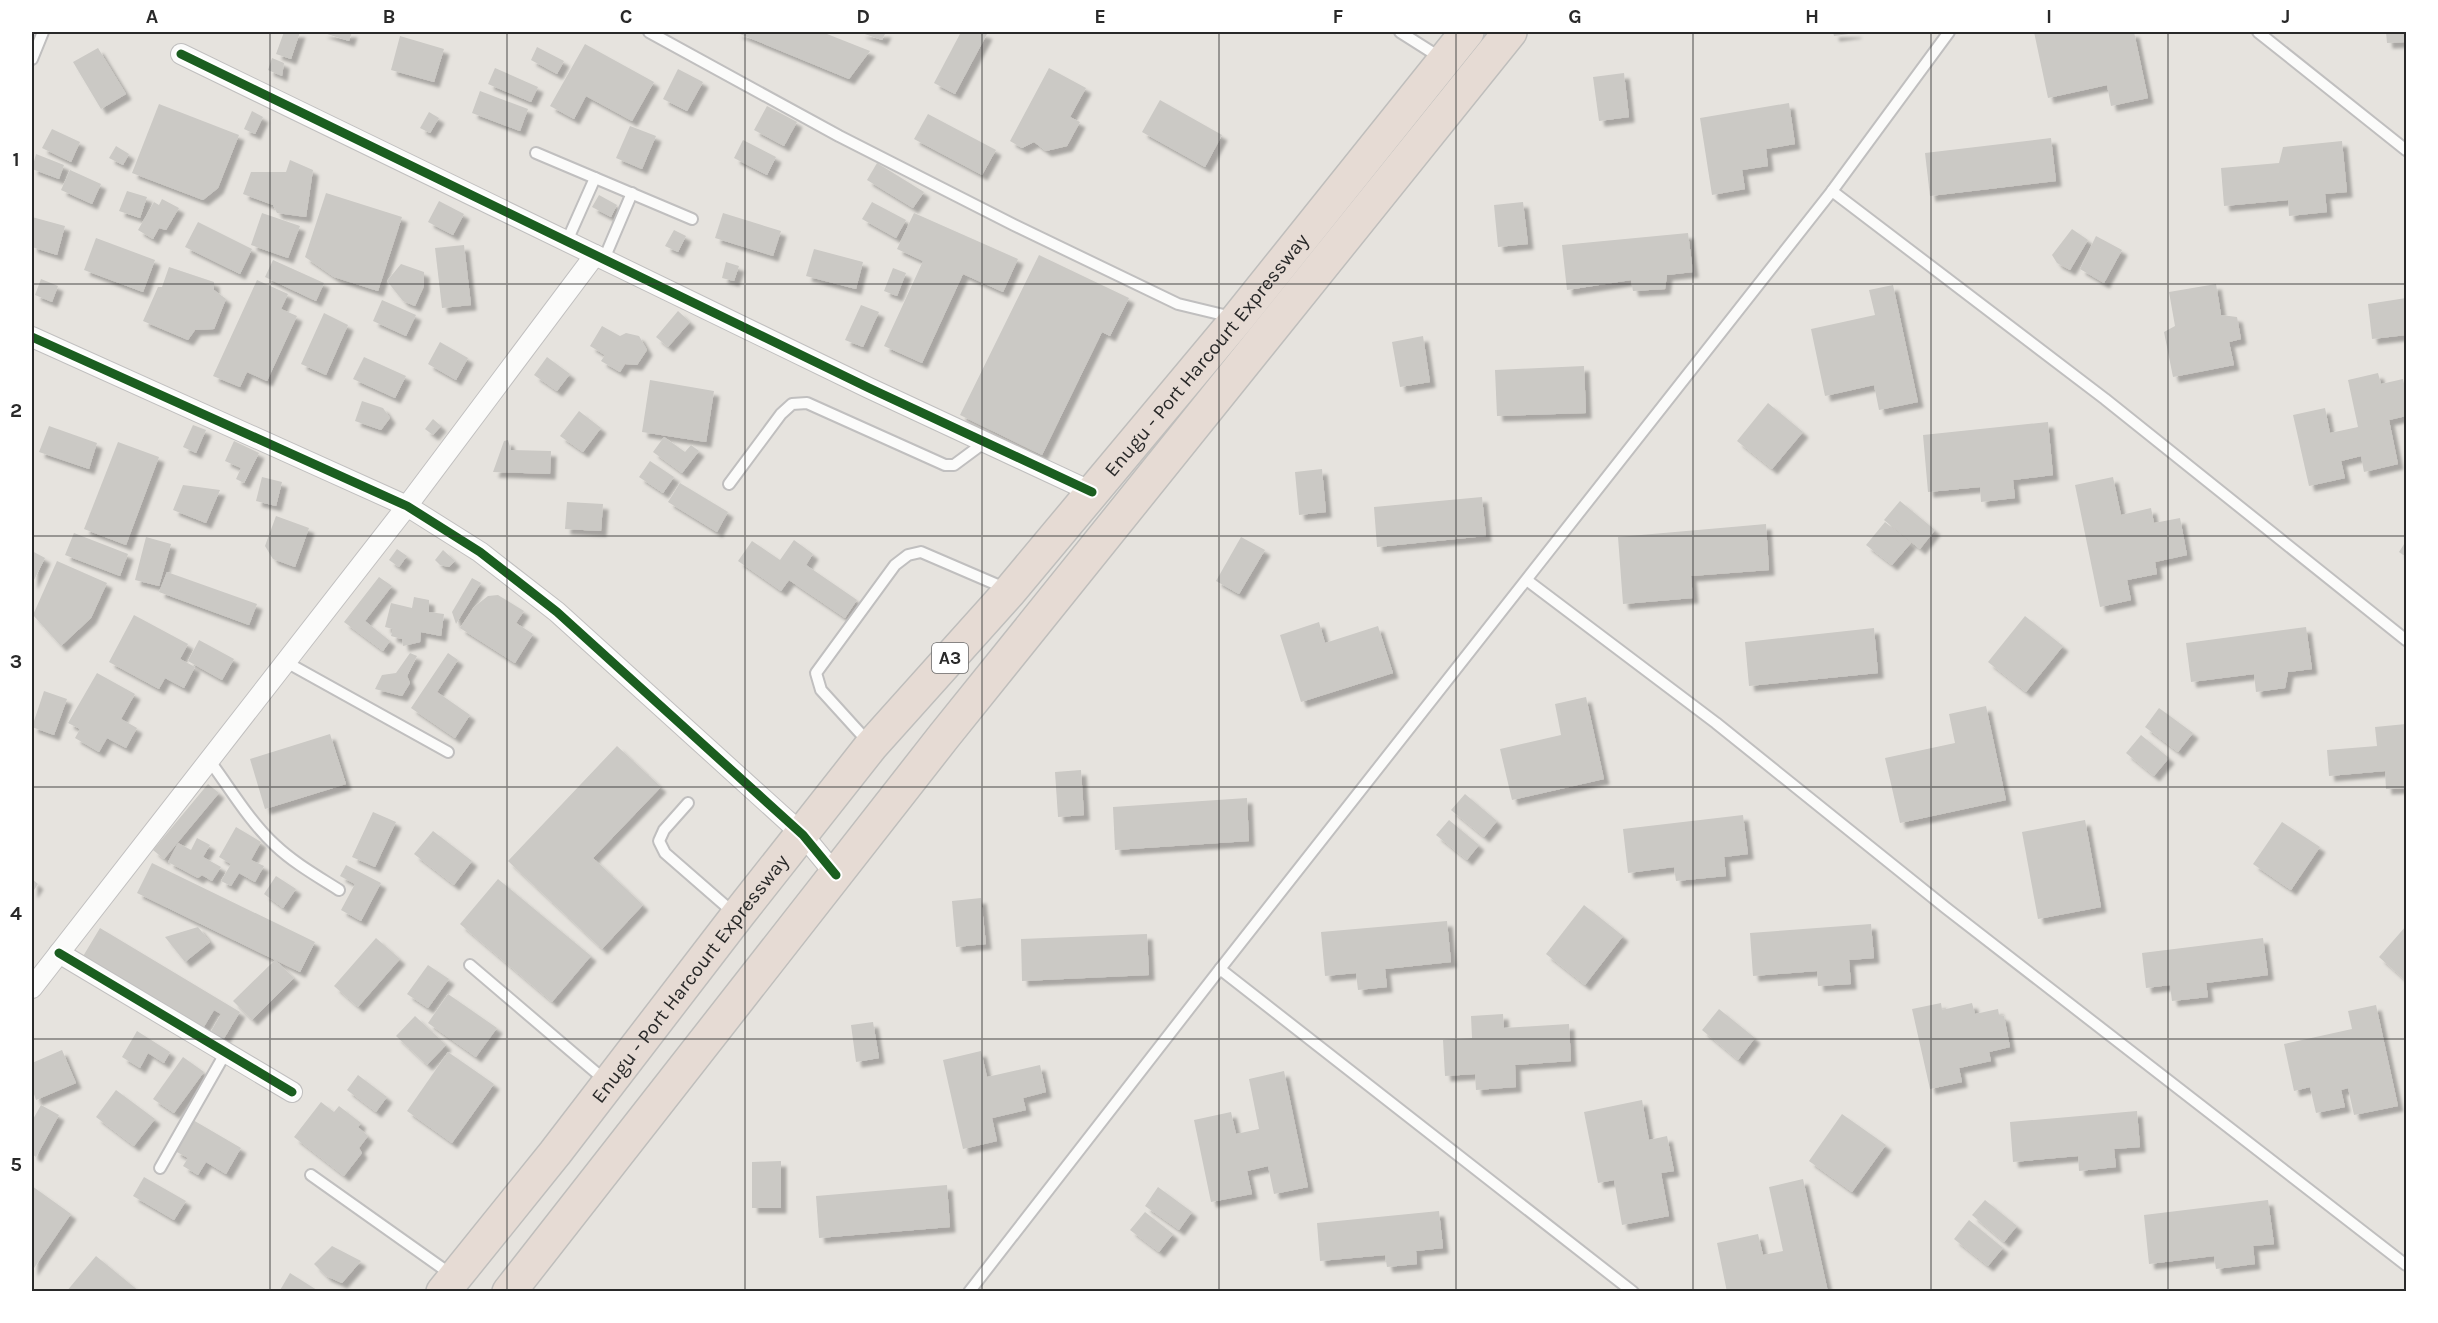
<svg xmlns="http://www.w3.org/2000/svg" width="2438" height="1323" viewBox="0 0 2438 1323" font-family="Karla,sans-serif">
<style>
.building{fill:#cbc9c5;filter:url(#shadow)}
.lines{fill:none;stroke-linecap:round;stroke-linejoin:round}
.lane-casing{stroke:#c0bfbf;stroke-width:14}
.street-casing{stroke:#c0bfbf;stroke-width:22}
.highway-casing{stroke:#bfbebc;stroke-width:36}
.lane{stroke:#fbfbfa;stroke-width:10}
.street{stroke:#fbfbfa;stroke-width:20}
.highway{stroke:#e6dbd4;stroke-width:33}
.cycleway-casing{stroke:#fff;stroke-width:13}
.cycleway{stroke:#1b5e20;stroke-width:9}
.grid{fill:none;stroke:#292929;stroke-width:1.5;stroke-opacity:0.55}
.labels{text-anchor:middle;stroke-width:4.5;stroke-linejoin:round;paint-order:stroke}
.shield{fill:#fff;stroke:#696969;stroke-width:1.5}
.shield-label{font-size:18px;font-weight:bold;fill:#292929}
.street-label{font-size:20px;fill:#292929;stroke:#fff}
.neatline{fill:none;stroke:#292929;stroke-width:2}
.grid-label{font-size:20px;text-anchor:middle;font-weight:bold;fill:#292929}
</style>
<defs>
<filter id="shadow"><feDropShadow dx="5.5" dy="5.5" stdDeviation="1.5" flood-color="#0004"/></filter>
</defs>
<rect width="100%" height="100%" fill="#e6e3de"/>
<g class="building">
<polygon points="284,32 300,32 291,59 276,54"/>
<polygon points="321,32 352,32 349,41"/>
<polygon points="735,32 822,32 870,51 849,79"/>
<polygon points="859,32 886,32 882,40"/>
<polygon points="961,32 982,32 987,34 955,94 934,83"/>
<polygon points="1833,32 1856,32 1856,33 1834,36"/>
<polygon points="2034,32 2134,32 2148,98 2111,106 2107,85 2048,98"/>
<polygon points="2386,32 2406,32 2406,42 2387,43"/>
<polygon points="400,36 444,49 434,82 391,70"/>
<polygon points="585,44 654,82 632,121 586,96 574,119 550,106"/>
<polygon points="537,47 564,61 557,74 531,60"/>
<polygon points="98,48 126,94 101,109 73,62"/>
<polygon points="272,58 284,63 282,76 268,70"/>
<polygon points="495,68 538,87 531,102 488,84"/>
<polygon points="1049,68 1086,88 1070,117 1080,122 1067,146 1046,151 1034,142 1022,148 1010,141"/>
<polygon points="678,69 703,82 687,111 663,99"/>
<polygon points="1624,73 1629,117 1599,121 1593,77"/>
<polygon points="480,91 528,109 520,131 472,113"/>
<polygon points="1160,100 1222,135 1205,167 1142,132"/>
<polygon points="1789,103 1795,144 1766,149 1768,166 1742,170 1745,189 1712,195 1700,118"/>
<polygon points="159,104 239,135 218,188 203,200 132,173"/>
<polygon points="767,106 797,122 784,146 754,130"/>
<polygon points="252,111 263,117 255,134 244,129"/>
<polygon points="429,112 439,118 430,133 420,128"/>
<polygon points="928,114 996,150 982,175 914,139"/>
<polygon points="630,126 656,136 642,169 616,158"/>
<polygon points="52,129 80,142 71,162 42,148"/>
<polygon points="2051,138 2056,181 1930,196 1925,153"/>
<polygon points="743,140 776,157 767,175 734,158"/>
<polygon points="2342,141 2347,192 2325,194 2327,212 2289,216 2288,200 2224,206 2221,168 2279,163 2283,147"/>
<polygon points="116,146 129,154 123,165 109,158"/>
<polygon points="36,154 64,165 59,179 32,169"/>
<polygon points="290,160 313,170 306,217 277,213 273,205 243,194 251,172 286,172"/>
<polygon points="877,163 924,192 913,208 867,180"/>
<polygon points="70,170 101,184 92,204 61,190"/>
<polygon points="127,191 147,197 140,218 119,211"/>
<polygon points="326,193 402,217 378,291 334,277 305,257"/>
<polygon points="599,195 617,205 611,217 592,207"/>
<polygon points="162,199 179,208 166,230 159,228 153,239 138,230 154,202 159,205"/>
<polygon points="439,201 464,214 453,235 428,222"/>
<polygon points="872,202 906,220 896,238 862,219"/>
<polygon points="1523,202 1528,244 1498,247 1494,205"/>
<polygon points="262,213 300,226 288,258 251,245"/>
<polygon points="723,213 781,231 773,256 715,238"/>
<polygon points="914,213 1018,259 1003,292 963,274 922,363 884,346 923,261 897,249"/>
<polygon points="32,217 65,226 57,255 32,247"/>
<polygon points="198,222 252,249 240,274 185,247"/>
<polygon points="2072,229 2088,240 2070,270 2057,263 2052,255"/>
<polygon points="674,230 686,236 678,252 665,246"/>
<polygon points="1688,233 1693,272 1667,275 1665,289 1633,291 1631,280 1567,290 1562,245"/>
<polygon points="2096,236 2122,250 2104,283 2080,269"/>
<polygon points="96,238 155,260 143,292 84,270"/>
<polygon points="464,245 471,305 442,308 435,248"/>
<polygon points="814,249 863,262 856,289 806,276"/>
<polygon points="1039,255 1129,298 1110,336 1102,332 1042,455 960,415"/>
<polygon points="273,260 324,283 316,301 265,277"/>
<polygon points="726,262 739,266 734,281 722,278"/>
<polygon points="401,264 424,272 424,286 415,306 403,301 387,281"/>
<polygon points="169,267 214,282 214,290 226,299 214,329 195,330 188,340 143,321 158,287 162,287"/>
<polygon points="893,268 906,273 897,296 884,291"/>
<polygon points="41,279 58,286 52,302 35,295"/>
<polygon points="257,280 288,294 281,309 297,316 267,381 247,372 240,387 213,376"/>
<polygon points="2216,284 2221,315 2237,317 2241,339 2229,342 2234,365 2173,377 2164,332 2175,326 2169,292"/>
<polygon points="1893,285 1918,402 1879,410 1874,385 1825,396 1811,329 1875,315 1869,290"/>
<polygon points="2406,298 2406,335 2372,339 2368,304"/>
<polygon points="382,300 416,315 406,336 373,321"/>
<polygon points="861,305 879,312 863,347 845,340"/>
<polygon points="678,311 690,322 668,347 656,337"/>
<polygon points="324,313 348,325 326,375 301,364"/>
<polygon points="602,326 620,336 626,333 639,336 647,350 637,365 625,364 620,372 601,361 605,355 590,346"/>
<polygon points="1423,336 1430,382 1400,387 1392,342"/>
<polygon points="440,342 468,358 456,380 428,364"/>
<polygon points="364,357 406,376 395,398 353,379"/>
<polygon points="547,357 570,374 557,391 534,375"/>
<polygon points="1584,366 1586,413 1497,416 1495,370"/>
<polygon points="2378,373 2381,384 2403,379 2406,393 2406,416 2389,420 2398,464 2364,472 2361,456 2341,461 2345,478 2309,486 2293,415 2325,408 2330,433 2358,427 2348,380"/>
<polygon points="650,380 714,391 706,442 642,432"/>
<polygon points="362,401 383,408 390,418 381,430 355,421"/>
<polygon points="1768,403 1803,432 1772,469 1737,441"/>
<polygon points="579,411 601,428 583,452 560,436"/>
<polygon points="433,419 441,426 433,435 425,429"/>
<polygon points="2048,422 2053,475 2013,480 2015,498 1981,502 1980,487 1928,492 1923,435"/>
<polygon points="193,425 206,430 196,453 183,447"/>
<polygon points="49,426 97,443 89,469 39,452"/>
<polygon points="664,437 685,452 691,445 699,451 682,473 653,452"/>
<polygon points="508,440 511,450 551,451 550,474 493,472 504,441"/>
<polygon points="234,441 259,453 244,483 236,479 241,468 225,461"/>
<polygon points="118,442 159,457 126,545 84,529"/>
<polygon points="650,461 674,477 663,493 639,477"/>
<polygon points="1322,469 1326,512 1299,515 1295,472"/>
<polygon points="262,477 282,482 276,506 256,501"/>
<polygon points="2113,477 2121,515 2151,508 2154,523 2180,518 2187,555 2155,562 2157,574 2127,580 2131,600 2100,607 2075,485"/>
<polygon points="680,483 728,512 717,532 668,502"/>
<polygon points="183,485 220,490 206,523 173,510"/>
<polygon points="1482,497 1486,536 1377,547 1374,507"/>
<polygon points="1900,501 1935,530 1920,549 1884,520"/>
<polygon points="567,502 603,504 601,531 565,529"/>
<polygon points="276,516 309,528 295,567 273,559 265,546"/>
<polygon points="1885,522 1911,543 1892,565 1866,545"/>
<polygon points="1766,524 1769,570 1691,576 1693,598 1623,604 1618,537"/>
<polygon points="74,533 128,554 120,576 65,555"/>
<polygon points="146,537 171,544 159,586 135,580"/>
<polygon points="1241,537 1265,550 1239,594 1216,581"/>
<polygon points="794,540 813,554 806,565 857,600 845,618 789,580 781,591 738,561 752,541 780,560"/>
<polygon points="2406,541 2406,557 2399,552"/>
<polygon points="397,549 407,556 399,567 389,560"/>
<polygon points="443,550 455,561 449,567 440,565 435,560"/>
<polygon points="32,551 45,558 32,584"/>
<polygon points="57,561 107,583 91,618 61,646 33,615"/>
<polygon points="167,572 257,604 249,625 159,592"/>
<polygon points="379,577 392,586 365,621 390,641 383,651 344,622"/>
<polygon points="472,578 481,583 456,624 452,612"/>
<polygon points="498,595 524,611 516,623 533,634 515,663 460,628 474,607 488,596"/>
<polygon points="414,597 429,600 429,612 444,614 441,636 421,632 420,642 403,646 402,639 391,636 393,629 385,627 391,603 412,608"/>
<polygon points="134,615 188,644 180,659 195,667 184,688 165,678 159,689 109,662"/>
<polygon points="2025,616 2063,646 2026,692 1988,662"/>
<polygon points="1319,622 1325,643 1378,626 1393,673 1301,702 1280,635"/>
<polygon points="2306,627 2312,669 2288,672 2285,688 2256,692 2254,674 2191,682 2186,643"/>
<polygon points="1874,628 1878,673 1749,686 1745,642"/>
<polygon points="199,640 234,659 222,680 188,661"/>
<polygon points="410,653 417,656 407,676 410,683 402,696 375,689 382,675 396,673"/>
<polygon points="448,653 458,660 437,692 470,715 455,738 411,708"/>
<polygon points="97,673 135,694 121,719 137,728 126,748 107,738 99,752 75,738 80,729 68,723"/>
<polygon points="44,691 67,699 54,735 32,727"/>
<polygon points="1586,697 1604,779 1512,800 1500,749 1561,735 1555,704"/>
<polygon points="1986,706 2006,800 1900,823 1885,758 1955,743 1949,714"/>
<polygon points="2159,708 2193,733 2178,752 2145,727"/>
<polygon points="2406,724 2406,788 2386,789 2385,771 2329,776 2327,750 2377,746 2375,727"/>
<polygon points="330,734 346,784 265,809 250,759"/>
<polygon points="2141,735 2169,758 2154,776 2126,753"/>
<polygon points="617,746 661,787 593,858 643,905 602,949 508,861"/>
<polygon points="1081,770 1084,815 1058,817 1055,772"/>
<polygon points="208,784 219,793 164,859 153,850"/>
<polygon points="1465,794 1497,821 1484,837 1451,810"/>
<polygon points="1247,798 1249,841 1115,850 1113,807"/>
<polygon points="373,812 396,822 375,867 352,857"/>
<polygon points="1743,815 1748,854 1724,857 1726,876 1676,881 1674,867 1628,873 1623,829"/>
<polygon points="1449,820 1479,845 1467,860 1436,835"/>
<polygon points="2085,820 2101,907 2038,919 2022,832"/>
<polygon points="2282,822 2320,847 2291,890 2253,864"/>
<polygon points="236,827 261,842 251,860 264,866 255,882 239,873 231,886 221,881 231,864 219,857"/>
<polygon points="433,831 472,861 454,885 414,854"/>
<polygon points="197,838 210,845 203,857 221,867 212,881 202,875 198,878 168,862 178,843 191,850"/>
<polygon points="152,863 315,942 300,972 137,893"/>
<polygon points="346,865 381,883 361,921 341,910 355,884 340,876"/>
<polygon points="276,876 296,889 283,908 264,894"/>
<polygon points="32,879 38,884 32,893"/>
<polygon points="498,879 591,956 552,1002 460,924"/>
<polygon points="981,898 986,944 956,947 952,901"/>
<polygon points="1584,905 1623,936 1585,985 1546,954"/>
<polygon points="1447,921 1451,962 1385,969 1387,987 1358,990 1356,973 1325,976 1321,932"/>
<polygon points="1871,924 1874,958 1849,960 1851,984 1818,986 1817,971 1753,976 1750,933"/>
<polygon points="2406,926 2406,981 2379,957"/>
<polygon points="198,927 210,942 185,962 165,937"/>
<polygon points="100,928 240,1012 223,1040 210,1033 221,1014 214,1010 202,1030 82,958"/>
<polygon points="1147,934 1149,975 1022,981 1021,939"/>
<polygon points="376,938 400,959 358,1007 334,986"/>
<polygon points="2263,938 2268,975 2206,983 2208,997 2172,1001 2170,985 2146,988 2142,953"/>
<polygon points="275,960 294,978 252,1020 233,1001"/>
<polygon points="428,965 449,979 428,1008 407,994"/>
<polygon points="448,994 497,1028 476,1057 428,1023"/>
<polygon points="1941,1003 1942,1010 1972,1003 1975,1014 1998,1009 1999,1015 2004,1016 2010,1047 1989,1052 1991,1061 1959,1068 1962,1082 1930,1089 1912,1009"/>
<polygon points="2376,1005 2398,1106 2354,1115 2348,1088 2341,1090 2345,1107 2316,1113 2310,1087 2294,1091 2284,1044 2352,1029 2348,1011"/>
<polygon points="1719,1009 1755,1038 1738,1060 1702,1030"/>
<polygon points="1503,1014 1504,1028 1569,1024 1571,1061 1515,1065 1516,1087 1476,1090 1475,1074 1445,1076 1443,1040 1472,1038 1471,1016"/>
<polygon points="415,1016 446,1045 427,1065 396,1036"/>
<polygon points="873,1022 879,1058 856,1062 851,1025"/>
<polygon points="137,1031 170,1052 164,1063 148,1053 140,1068 122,1057"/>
<polygon points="62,1050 76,1083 36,1100 32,1088 32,1063"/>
<polygon points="981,1051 987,1077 1040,1065 1046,1092 1023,1098 1026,1110 992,1118 997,1141 963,1149 943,1060"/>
<polygon points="448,1052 494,1084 452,1143 407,1111"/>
<polygon points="183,1057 204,1072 174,1113 153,1099"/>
<polygon points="1284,1071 1308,1187 1274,1194 1268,1166 1247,1171 1252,1194 1211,1202 1194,1120 1231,1112 1236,1134 1259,1129 1249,1079"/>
<polygon points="358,1075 387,1097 376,1112 347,1090"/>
<polygon points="116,1090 155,1119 134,1146 96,1117"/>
<polygon points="1642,1100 1649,1140 1667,1136 1674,1171 1661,1173 1669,1216 1622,1225 1614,1180 1598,1183 1584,1112"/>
<polygon points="321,1102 334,1112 339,1106 361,1123 358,1127 368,1136 359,1148 362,1153 344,1176 294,1137"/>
<polygon points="41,1105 59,1115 36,1157 32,1154 32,1121"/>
<polygon points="2137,1111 2140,1147 2114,1149 2116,1167 2079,1171 2078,1156 2013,1162 2010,1122"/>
<polygon points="1842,1114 1886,1145 1852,1192 1809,1161"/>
<polygon points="193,1120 241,1148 226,1174 206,1162 198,1175 183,1166 188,1158 175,1151"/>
<polygon points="781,1161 781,1208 752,1208 752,1162"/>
<polygon points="144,1177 186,1201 174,1220 133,1196"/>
<polygon points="1803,1179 1828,1292 1727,1292 1717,1243 1758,1234 1763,1255 1783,1251 1769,1187"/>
<polygon points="947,1185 950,1227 819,1238 816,1196"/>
<polygon points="32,1186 71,1214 32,1271"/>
<polygon points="1158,1187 1192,1212 1179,1230 1145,1206"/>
<polygon points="1985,1200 2017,1226 2004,1242 1972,1215"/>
<polygon points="2268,1200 2274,1244 2253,1246 2255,1264 2216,1269 2214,1256 2149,1264 2144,1215"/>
<polygon points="1439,1211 1443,1248 1416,1251 1417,1264 1387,1267 1385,1255 1320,1261 1317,1223"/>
<polygon points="1145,1212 1173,1234 1159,1252 1130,1230"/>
<polygon points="1969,1220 2003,1248 1988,1266 1954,1239"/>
<polygon points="332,1246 361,1261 342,1283 326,1276 314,1264"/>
<polygon points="96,1256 140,1292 66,1292"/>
<polygon points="290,1273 320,1292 279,1292"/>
</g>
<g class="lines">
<g class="lane-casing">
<g id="lane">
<polyline points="649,32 839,136 1014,225 1178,304 1232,317"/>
<polyline points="1400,32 1441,58"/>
<polyline points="2258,32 2406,150"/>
<polyline points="32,59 43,32"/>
<polyline points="536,153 692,219"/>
<polyline points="1832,191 2105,399 2406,640"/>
<polyline points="567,241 595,178"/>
<polyline points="604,259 632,193"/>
<polyline points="729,484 781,414 792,404 807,403 945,465 954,465 985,442"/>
<polyline points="1528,581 1716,723 1946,908 2406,1265"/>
<polyline points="286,662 448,752"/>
<polyline points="870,744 821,690 816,673 895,565 908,555 921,552 1007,589"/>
<path d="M209,760C230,788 249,821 275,845C294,863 317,876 339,890"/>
<polyline points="688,803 664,830 659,841 665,853 735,914"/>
<polyline points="470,965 606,1081"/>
<polyline points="1220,969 1633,1292"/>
<polyline points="160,1168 226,1052"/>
<polyline points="311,1175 452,1275"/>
<polyline points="969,1292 1220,969 1832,191 1949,32"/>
</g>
</g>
<g class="street-casing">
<g id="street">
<polyline points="181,54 869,388 1092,492"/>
<polyline points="32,337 407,506 480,552 557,612 803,835 836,875"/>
<polyline points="59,953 292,1092"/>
<polyline points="32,988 407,506 595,255"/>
</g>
</g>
<g class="highway-casing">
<g id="highway">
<path id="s1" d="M443,1292L555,1153L737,916L871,746L1010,591L1238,318L1467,32"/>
<polyline points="509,1292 944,736 1510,32"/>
</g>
</g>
<use href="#lane" class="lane"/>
<use href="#street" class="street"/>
<use href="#highway" class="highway"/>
<g class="cycleway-casing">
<g id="cycleway">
<polyline points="181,54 869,388 1092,492"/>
<polyline points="32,337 407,506 480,552 557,612 803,835 836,875"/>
<polyline points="59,953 292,1092"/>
</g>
</g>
<use href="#cycleway" class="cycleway"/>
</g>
<path class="grid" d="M270,32V1292M507,32V1292M745,32V1292M982,32V1292M1219,32V1292M1456,32V1292M1693,32V1292M1931,32V1292M2168,32V1292M32,284H2406M32,536H2406M32,787H2406M32,1039H2406"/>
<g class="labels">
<rect class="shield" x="932" y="643" width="36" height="30" rx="4.5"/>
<g class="shield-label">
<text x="950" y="664">A3</text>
</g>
<g class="street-label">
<text dy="7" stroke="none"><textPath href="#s1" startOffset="1209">Enugu - Port Harcourt Expressway</textPath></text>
<text dy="7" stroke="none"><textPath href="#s1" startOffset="399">Enugu - Port Harcourt Expressway</textPath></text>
</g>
</g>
<rect width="2438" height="1323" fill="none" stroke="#ffffff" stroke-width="66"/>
<rect x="33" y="33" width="2372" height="1257" class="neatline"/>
<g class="grid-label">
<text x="152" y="23">A</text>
<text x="389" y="23">B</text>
<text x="626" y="23">C</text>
<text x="863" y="23">D</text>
<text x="1100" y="23">E</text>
<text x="1338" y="23">F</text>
<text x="1575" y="23">G</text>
<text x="1812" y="23">H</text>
<text x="2049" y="23">I</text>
<text x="2286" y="23">J</text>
<text x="16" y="166">1</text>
<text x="16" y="417">2</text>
<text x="16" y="668">3</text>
<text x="16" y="920">4</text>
<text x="16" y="1171">5</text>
</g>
</svg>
